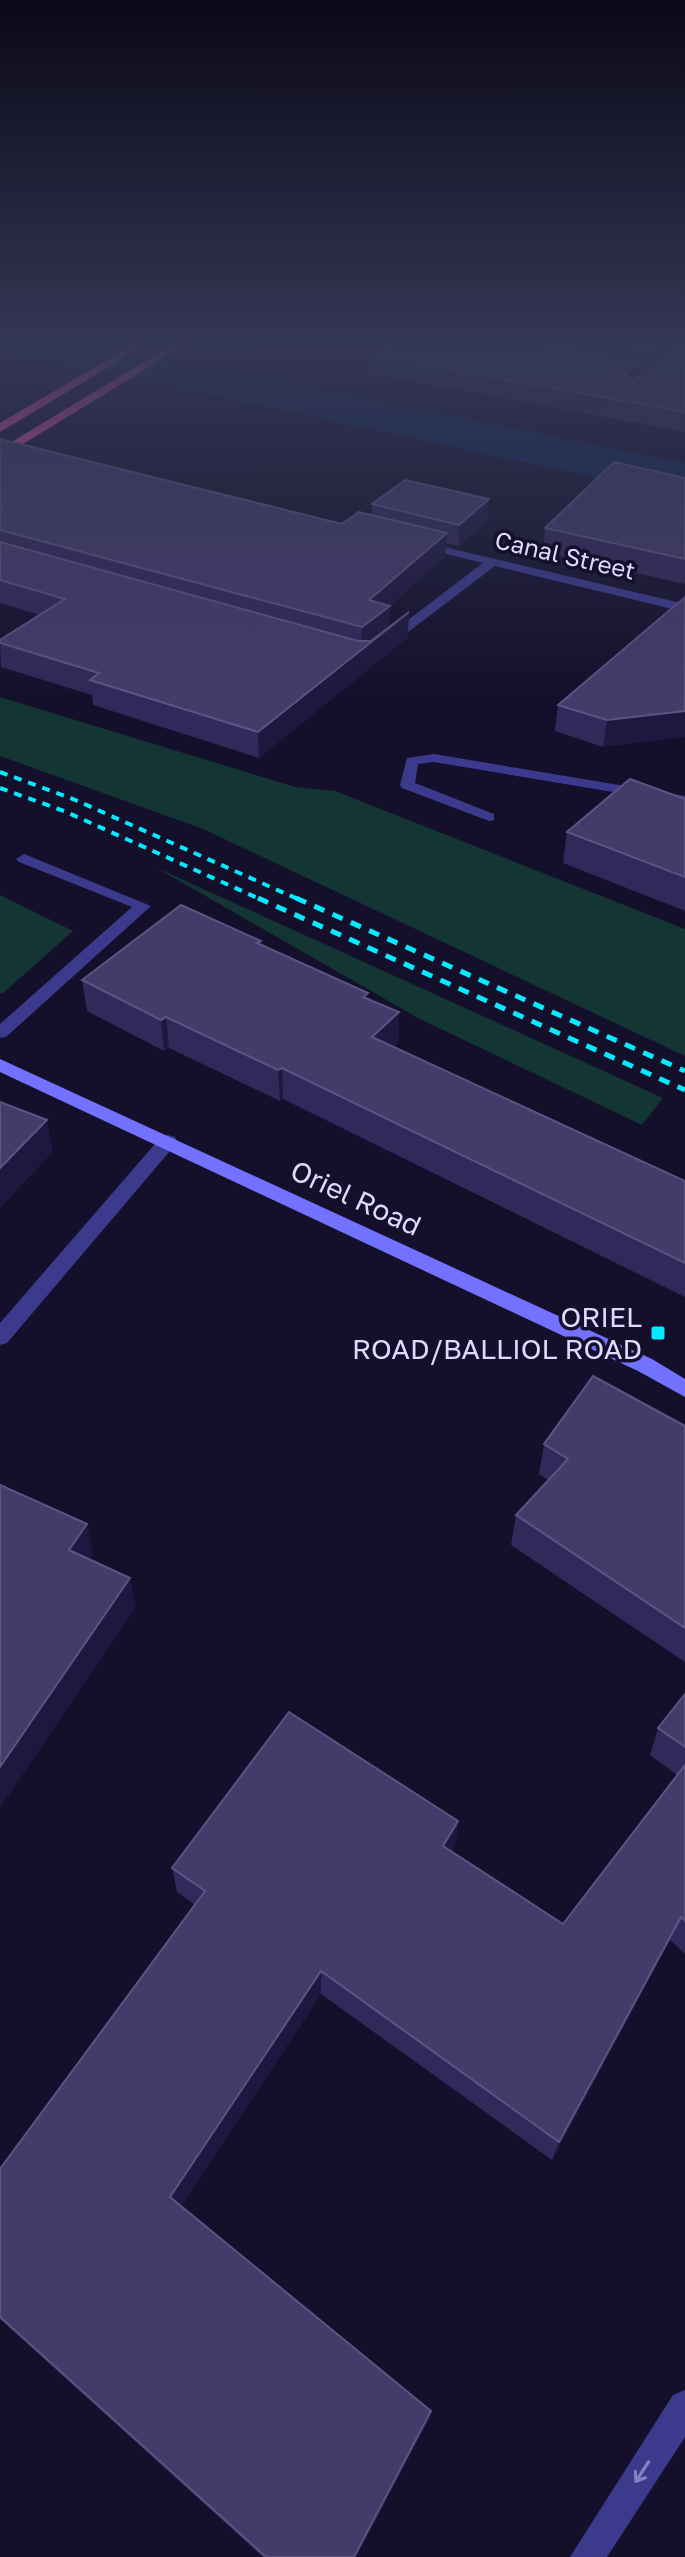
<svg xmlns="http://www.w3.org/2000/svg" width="685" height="2557" viewBox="0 0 685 2557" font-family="'Golos Text',sans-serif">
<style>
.green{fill:#133534}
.water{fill:#0b254f}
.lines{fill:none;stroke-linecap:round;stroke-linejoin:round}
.lane{fill:#3c3a8c;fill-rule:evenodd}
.street{fill:#3c3a8c;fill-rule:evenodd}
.secondary{fill:#7371ff;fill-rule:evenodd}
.highway{fill:#ff55a9;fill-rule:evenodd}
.rail-far1{stroke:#06eaff;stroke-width:4;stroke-dasharray:8 7;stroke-linecap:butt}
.rail{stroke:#06eaff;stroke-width:5;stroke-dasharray:11 9;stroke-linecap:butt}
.wall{fill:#322859;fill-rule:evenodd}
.shaded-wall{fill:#1e173f}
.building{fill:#443b6b;stroke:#5c5482;stroke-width:2}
.oneway{stroke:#8582c0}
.poi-dot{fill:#06eaff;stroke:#14102b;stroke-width:3}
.labels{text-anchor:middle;stroke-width:7;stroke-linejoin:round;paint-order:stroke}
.far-street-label{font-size:24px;fill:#dedaff;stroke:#14102b}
.street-label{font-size:28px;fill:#dedaff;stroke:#14102b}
.poi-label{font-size:28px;fill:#dedaff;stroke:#14102b;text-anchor:end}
</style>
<rect width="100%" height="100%" fill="#14102b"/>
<g class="green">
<polygon points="0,697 295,787 335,791 685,929 685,1056 203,829 0,756"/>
<polygon points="155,867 663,1098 642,1125 418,1018"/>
<polygon points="0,895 73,931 2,994 0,993"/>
</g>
<polygon class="water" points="0,340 57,340 183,368 247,374 685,463 685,497 170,386 0,354"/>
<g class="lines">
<g class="lane">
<polygon points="434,754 685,796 685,804 434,762 418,764 415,783 494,814 494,820 489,821 402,788 400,785 407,758"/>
<polygon points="24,854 151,906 6,1037 0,1038 0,1024 132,907 19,862 16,859"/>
</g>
<g class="street">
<polygon points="419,541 685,604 685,612 495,566 391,645 383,645 383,639 483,563 415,546 415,542"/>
<polygon points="168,1135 175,1137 177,1141 175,1145 7,1343 0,1345 0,1323 161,1137"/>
<polygon points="685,2390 685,2437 607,2557 570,2557 673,2395"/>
</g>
<polygon class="secondary" points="0,1059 652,1359 685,1379 685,1397 638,1371 0,1072"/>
<g class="highway">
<polygon points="141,340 154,340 0,432 0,423"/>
<polygon points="180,340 193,340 0,458 0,449"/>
</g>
<g class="rail-far1">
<polyline points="0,772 73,799 300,900"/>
<polyline points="0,788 64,811 262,900"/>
</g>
<g class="rail">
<polyline points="258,898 685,1090"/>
<polyline points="296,898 685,1071"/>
</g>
</g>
<g class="wall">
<path d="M394,340H685V432L369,373V355ZM637,368L646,370L636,378Z"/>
<polygon points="0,439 342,524 372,515 372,504 489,499 487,520 458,546 446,543 445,557 389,606 389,627 408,637 259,758 93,705 92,695 1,667 0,640 40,615 0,603"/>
<polygon points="685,478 685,584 543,552 545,528"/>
<polygon points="685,597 603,747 555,731 558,705"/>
<polygon points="685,799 685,911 563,863 567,832"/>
<polygon points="261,945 367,998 399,1012 398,1043 394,1047 685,1181 685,1297 283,1099 280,1101 169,1048 164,1051 87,1011 82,980"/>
<polygon points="685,1426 685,1662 511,1545 516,1515 548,1480 539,1474 544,1444"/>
<polygon points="685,1694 685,1954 670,1940 552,2160 321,1994 181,2206 431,2411 428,2421 356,2557 263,2557 0,2319 0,2169 195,1905 177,1892 172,1868 458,1821 455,1846 452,1851 563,1924 677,1775 650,1755 658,1728"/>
</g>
<g class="shaded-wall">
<polygon points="665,340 685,340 647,370 650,352"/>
<polygon points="638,362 635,380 622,393 624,375"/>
<polygon points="489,499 487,520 458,546 459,525"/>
<polygon points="447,533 445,557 386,609 390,606 389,628 409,612 408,637 259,758 258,732 361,650 362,627 369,600"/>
<polygon points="685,711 685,737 603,747 607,720"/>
<polygon points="399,1012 398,1043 371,1068 372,1037"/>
<polygon points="166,1017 169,1048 164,1051 161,1020"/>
<polygon points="282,1068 283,1099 280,1101 278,1070"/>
<polygon points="47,1120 53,1152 0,1208 0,1168"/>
<polygon points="87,1524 93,1554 76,1579 69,1550"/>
<polygon points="130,1578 136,1607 0,1808 0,1767"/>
<polygon points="458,1821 455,1846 440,1871 443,1846"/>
<polygon points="681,1917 670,1940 552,2160 559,2142"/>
<polygon points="321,1971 321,1994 176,2214 170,2197"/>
<polygon points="431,2411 428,2421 356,2557 354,2557"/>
</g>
<g class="building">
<polygon points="394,340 527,340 638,362 624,375 633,381 685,340 685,412 369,355"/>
<polygon points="581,340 665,340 650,352"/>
<polygon points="0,439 342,524 359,512 447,533 369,600 390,606 362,627 0,530 0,511 2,509 0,509"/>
<polygon points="614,462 685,478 685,559 545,528"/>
<polygon points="405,480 489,499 459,525 372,504"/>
<polygon points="0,542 358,641 371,641 409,612 258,732 90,680 99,673 0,643 0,640 65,599 0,580"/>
<polygon points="685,597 685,711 607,720 558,705"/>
<polygon points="630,779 685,799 685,877 567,832"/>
<polygon points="181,905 261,941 257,943 368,993 363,997 399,1012 372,1037 685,1181 685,1263 282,1068 278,1070 166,1017 161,1020 82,980"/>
<polygon points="0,1102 47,1120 0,1168"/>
<polygon points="593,1376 685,1426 685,1628 516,1515 568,1459 544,1444"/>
<polygon points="0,1485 87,1524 69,1550 130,1578 0,1767"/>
<polygon points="685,1694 685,1747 658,1728"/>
<polygon points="289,1712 458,1821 443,1846 563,1924 685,1765 685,1921 681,1917 559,2142 321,1971 170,2197 431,2411 354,2557 266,2557 0,2317 0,2169 205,1891 172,1868"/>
</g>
<defs><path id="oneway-shaft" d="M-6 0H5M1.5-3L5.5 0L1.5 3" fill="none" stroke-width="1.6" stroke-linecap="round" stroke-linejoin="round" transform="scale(2)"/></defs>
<use class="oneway" href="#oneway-shaft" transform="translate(642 2472) rotate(123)"/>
<linearGradient id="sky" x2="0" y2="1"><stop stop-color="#0b0918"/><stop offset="0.49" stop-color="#343755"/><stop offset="1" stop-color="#343755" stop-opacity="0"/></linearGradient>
<rect width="685" height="698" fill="url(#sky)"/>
<rect class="poi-dot" x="650" y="1325" width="16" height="16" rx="4"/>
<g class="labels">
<g class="far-street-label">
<text transform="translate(565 556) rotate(13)" y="8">Canal Street</text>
</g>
<g class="street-label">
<text transform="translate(356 1198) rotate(25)" y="10">Oriel Road</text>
</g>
<g class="poi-label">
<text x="642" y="1327">ORIEL<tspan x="642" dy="32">ROAD/BALLIOL ROAD</tspan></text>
</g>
</g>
</svg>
